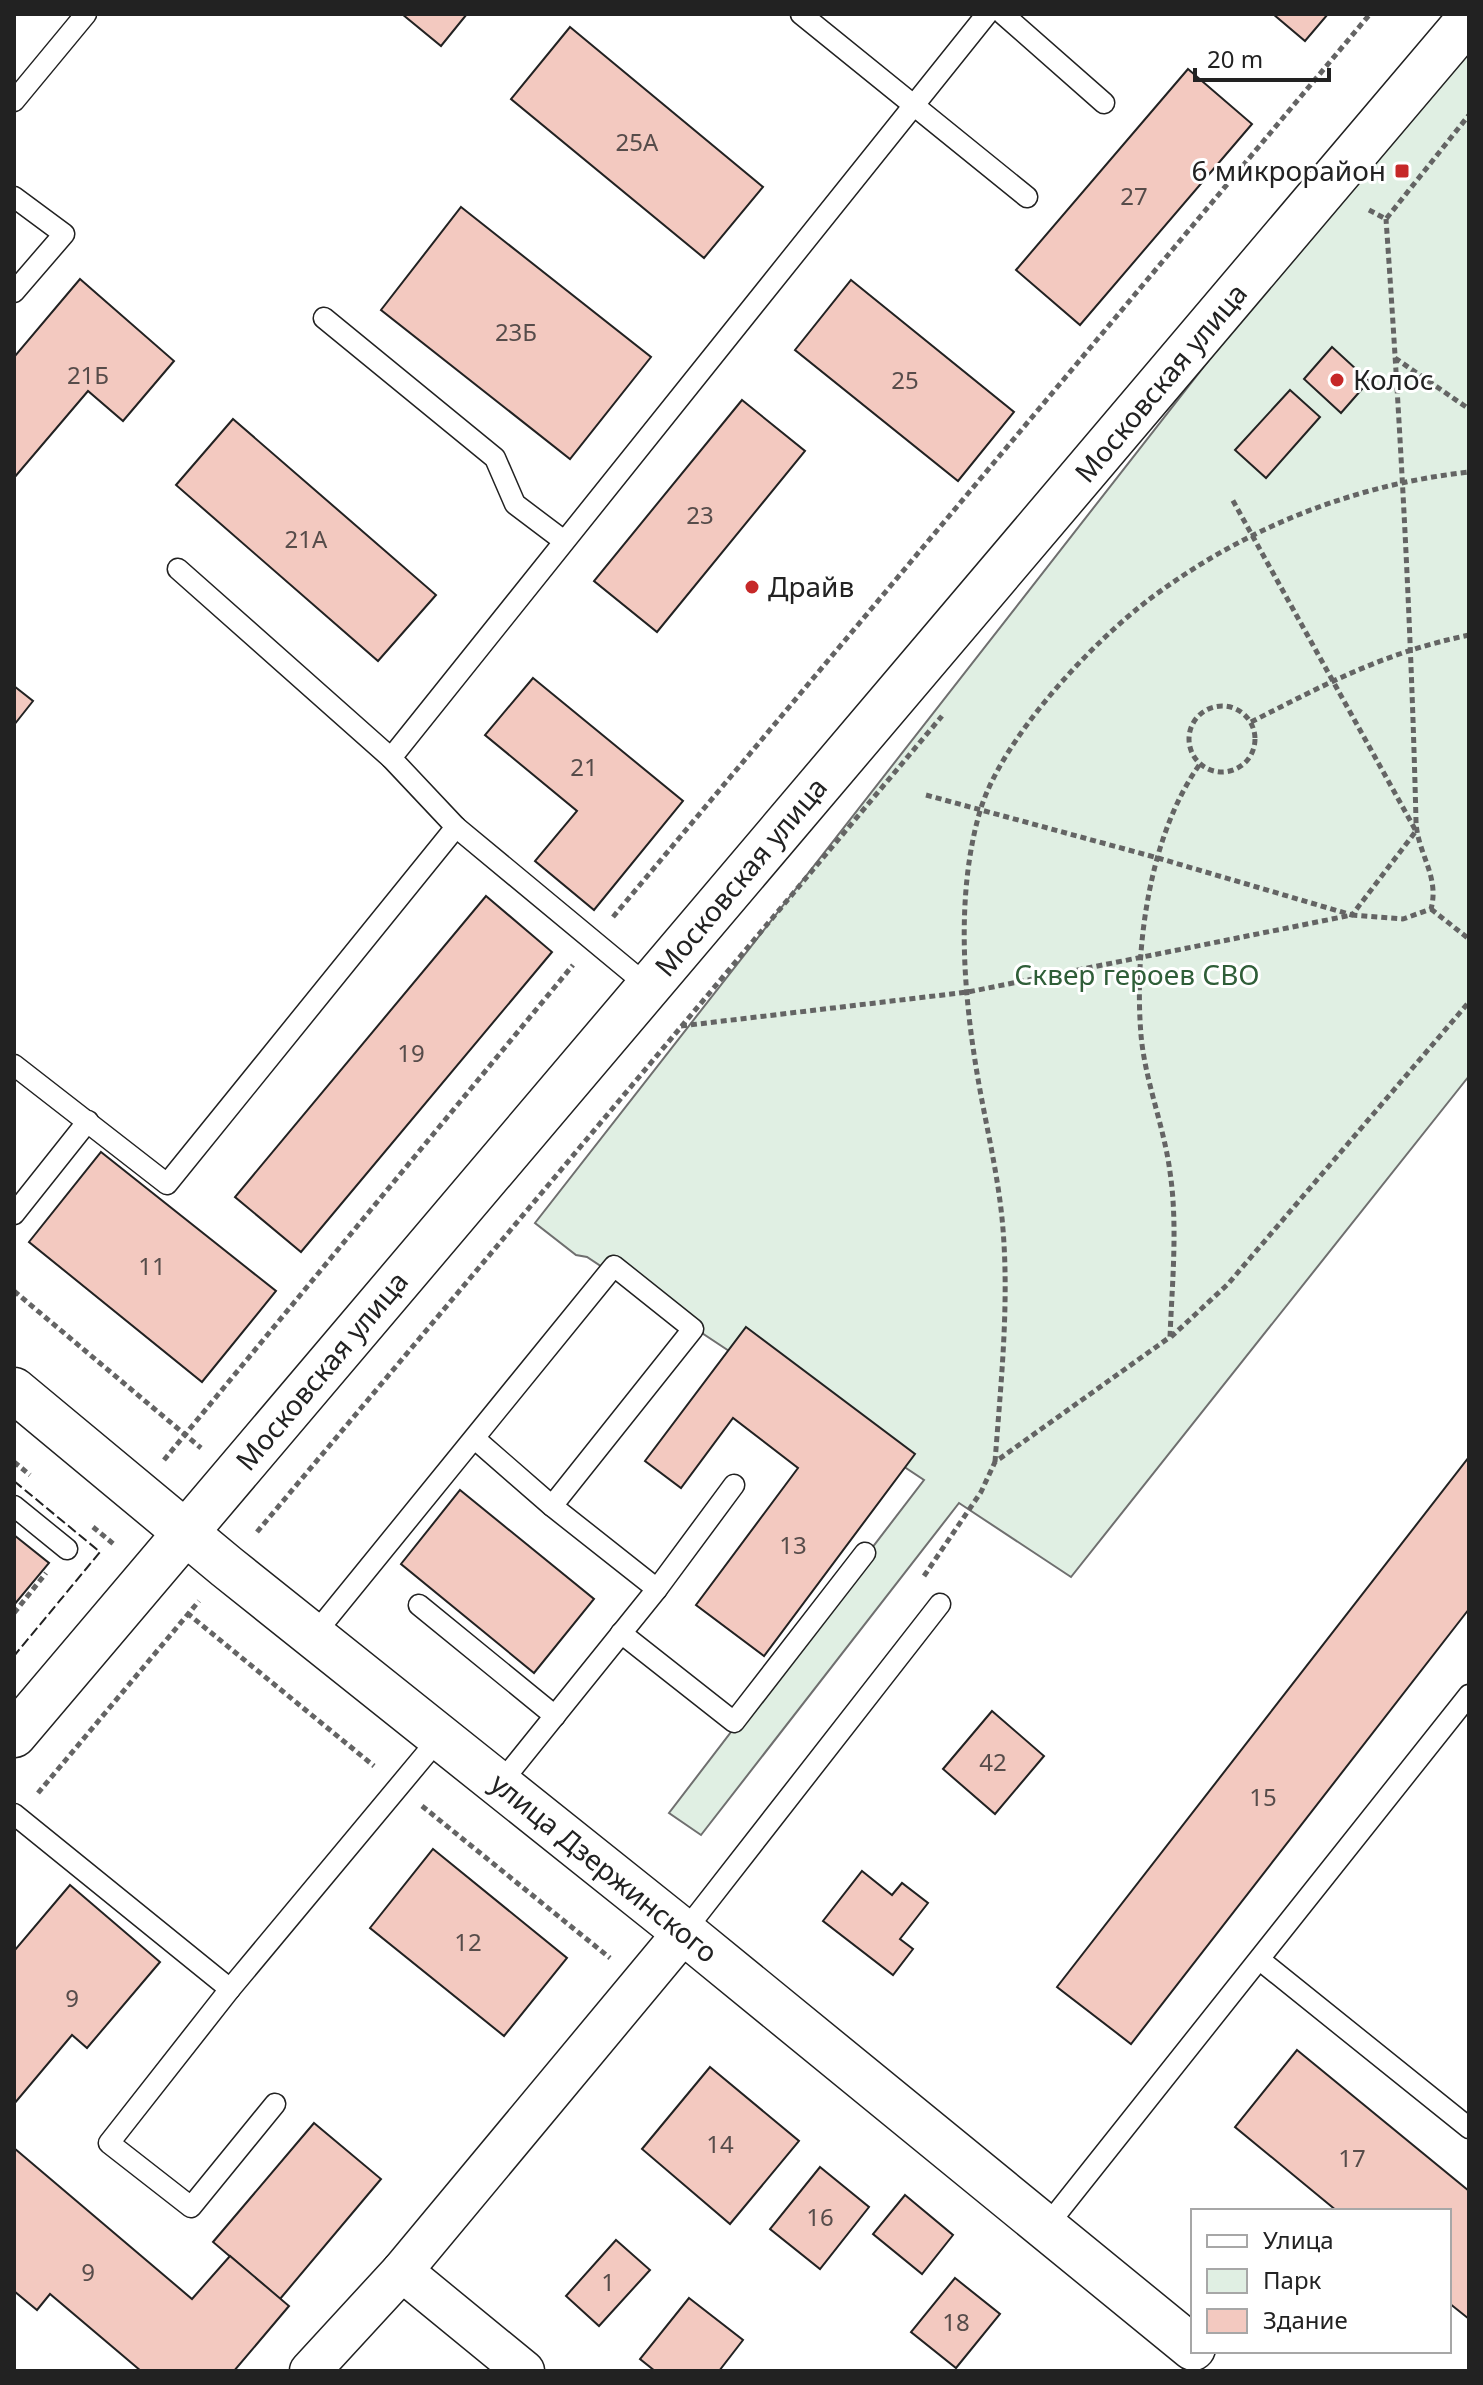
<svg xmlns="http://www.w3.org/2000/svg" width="1483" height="2385" viewBox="0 0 1483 2385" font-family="'Noto Sans',sans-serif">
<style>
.green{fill:#e0efe3;stroke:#6f6f6f;stroke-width:2}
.building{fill:#f3c9c0;stroke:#222;stroke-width:2}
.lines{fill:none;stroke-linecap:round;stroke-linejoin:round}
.lane-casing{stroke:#222;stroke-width:23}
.street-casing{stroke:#222;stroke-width:43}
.secondary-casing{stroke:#222;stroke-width:47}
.path{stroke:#646464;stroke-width:5;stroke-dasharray:6 4;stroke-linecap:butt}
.lane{stroke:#fff;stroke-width:20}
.street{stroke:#fff;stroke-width:40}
.secondary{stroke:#fff;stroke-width:44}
.fence{stroke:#222;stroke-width:2;stroke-dasharray:10 4;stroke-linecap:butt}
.poi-dot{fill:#c62828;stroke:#fff;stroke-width:3}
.labels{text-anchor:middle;stroke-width:6;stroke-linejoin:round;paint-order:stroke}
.number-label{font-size:24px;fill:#564c4a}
.poi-label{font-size:28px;fill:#222;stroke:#fff;text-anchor:start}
.street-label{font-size:28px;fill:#222;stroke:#fff}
.park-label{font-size:28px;fill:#2f5e38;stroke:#fff}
</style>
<rect width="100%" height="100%" fill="#fff"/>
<polygon class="green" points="1469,27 1469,1076 1071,1577 959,1503 701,1835 669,1813 924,1480 587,1257 576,1255 535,1223"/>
<g class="building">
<polygon points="402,14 467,14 441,46"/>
<polygon points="1273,14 1328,14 1305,41"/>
<polygon points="570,27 763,187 704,258 511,99"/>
<polygon points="1188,69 1252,124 1080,325 1016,270"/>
<polygon points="461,207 651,357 570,459 381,310"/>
<polygon points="80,279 174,361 123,421 88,391 14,478 14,357"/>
<polygon points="851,280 1014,412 958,481 795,350"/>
<polygon points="1332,347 1369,381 1341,413 1304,379"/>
<polygon points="1290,390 1320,417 1266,478 1235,450"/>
<polygon points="742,400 805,451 657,632 594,581"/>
<polygon points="233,419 436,595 378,661 176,485"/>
<polygon points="533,678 683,801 594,910 535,861 577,811 485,735"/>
<polygon points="14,686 33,701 14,725"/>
<polygon points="486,896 552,952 301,1252 235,1197"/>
<polygon points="101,1152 276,1291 202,1382 29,1242"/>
<polygon points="746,1327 915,1454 764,1656 696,1605 798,1468 733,1418 681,1488 645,1461"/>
<polygon points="1469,1457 1469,1609 1131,2044 1057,1987"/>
<polygon points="460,1490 594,1599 534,1673 401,1564"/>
<polygon points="14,1535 49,1563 14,1605"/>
<polygon points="992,1711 1044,1756 995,1814 943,1769"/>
<polygon points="433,1849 567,1958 504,2036 370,1928"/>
<polygon points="862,1871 892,1895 902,1883 928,1903 900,1939 913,1949 893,1975 823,1921"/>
<polygon points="70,1885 160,1962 87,2048 72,2035 14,2104 14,1951"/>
<polygon points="1297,2050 1469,2191 1469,2319 1449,2303 1449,2211 1337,2211 1235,2127"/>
<polygon points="710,2067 799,2141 730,2224 642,2149"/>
<polygon points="314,2123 381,2179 280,2299 213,2242"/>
<polygon points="14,2148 192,2299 230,2256 289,2306 234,2371 141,2371 50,2294 37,2310 14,2291"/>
<polygon points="820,2167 869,2207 820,2269 770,2229"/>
<polygon points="905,2195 953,2235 922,2274 873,2234"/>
<polygon points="616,2240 650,2270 599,2326 566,2296"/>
<polygon points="955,2278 1000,2314 956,2368 911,2332"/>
<polygon points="689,2298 743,2340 719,2371 655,2371 640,2359"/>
</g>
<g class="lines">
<g class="lane-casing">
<g id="lane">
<polyline points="801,14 1027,197"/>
<polyline points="1003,14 1104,103"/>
<polyline points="14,101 86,14"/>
<polyline points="14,197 64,234 14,292"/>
<polyline points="324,318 495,458 515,504 564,541"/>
<polyline points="178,569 391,758 456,827 649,987"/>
<polyline points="391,758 987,14"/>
<polyline points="14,1065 167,1184 456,827"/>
<polyline points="14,1214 88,1121"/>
<polyline points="14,1506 67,1549"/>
<polyline points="552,1506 657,1589 734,1485"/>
<polyline points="419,1605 555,1716"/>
<polyline points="621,1633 734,1722 865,1553"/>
<polyline points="313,1636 614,1266 693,1329 552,1506 474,1438"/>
<polyline points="499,1785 657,1589"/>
<polyline points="14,1814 230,1989 109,2143 191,2207 275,2104"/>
<polyline points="684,1932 940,1604"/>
<polyline points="1260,1960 1469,2128"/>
<polyline points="230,1989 440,1737"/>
<polyline points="1046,2227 1469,1695"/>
</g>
</g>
<g class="street-casing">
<g id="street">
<polyline points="402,2271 524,2371"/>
<polyline points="310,2371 402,2271 684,1932"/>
</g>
</g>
<g class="secondary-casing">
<g id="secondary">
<polyline points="14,1390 227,1567 684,1932 1193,2348"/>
<polyline points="14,1735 1469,19"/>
</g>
</g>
<g class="path">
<polyline points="1369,210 1386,219 1469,115"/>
<polyline points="1395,358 1469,409"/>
<circle cx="1222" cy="739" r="33"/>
<path d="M1251,722C1328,683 1383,653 1469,635"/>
<polyline points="926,795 1158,858 1352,915 1416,831 1232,499"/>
<polyline points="1431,909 1469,939"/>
<polyline points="613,917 1370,14"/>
<path d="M681,1026L968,992L1352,915L1403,919L1431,909C1440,876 1417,853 1416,821C1411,620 1400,420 1386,219"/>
<polyline points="14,1291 201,1448"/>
<polyline points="1171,1337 1228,1284 1469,1002"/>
<polyline points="164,1460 573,965"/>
<polyline points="14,1462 30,1475"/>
<path d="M995,1462C1001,1381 1010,1299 1002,1218C997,1169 985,1121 977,1073C963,989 956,893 980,811C1002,738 1091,643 1151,598C1245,528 1352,485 1469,472"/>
<polyline points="93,1527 116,1546"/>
<polyline points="257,1532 942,716"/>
<path d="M924,1576L981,1492L995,1462L1170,1337C1172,1284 1178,1226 1170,1172C1164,1126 1145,1081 1141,1035C1134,950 1149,835 1200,764"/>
<polyline points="14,1613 46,1573"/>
<polyline points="187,1613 374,1766"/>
<polyline points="38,1793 199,1601"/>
<polyline points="422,1806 610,1958"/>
</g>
<use href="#lane" class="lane"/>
<use href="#street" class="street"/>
<use href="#secondary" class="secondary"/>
<polyline class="fence" points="14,1481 100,1552 14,1656"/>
</g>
<g class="poi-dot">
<rect x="1394" y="163" width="16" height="16" rx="4"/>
<circle cx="1337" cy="380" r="8"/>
<circle cx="752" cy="587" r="8"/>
</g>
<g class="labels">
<g class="number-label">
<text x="637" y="151">25А</text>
<text x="1134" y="205">27</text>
<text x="516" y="341">23Б</text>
<text x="88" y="384">21Б</text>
<text x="905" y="389">25</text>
<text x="700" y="524">23</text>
<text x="306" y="548">21А</text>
<text x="584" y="776">21</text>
<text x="411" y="1062">19</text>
<text x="152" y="1275">11</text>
<text x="793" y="1554">13</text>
<text x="993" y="1771">42</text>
<text x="1263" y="1806">15</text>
<text x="468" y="1951">12</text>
<text x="72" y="2007">9</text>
<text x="720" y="2153">14</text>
<text x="1352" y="2167">17</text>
<text x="820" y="2226">16</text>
<text x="88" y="2281">9</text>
<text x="608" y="2291">1</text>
<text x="956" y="2331">18</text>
</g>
<g class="poi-label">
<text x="1386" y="181" text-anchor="end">6 микрорайон</text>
<text x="1353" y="390">Колос</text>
<text x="768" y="597">Драйв</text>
</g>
<g class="street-label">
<text transform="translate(1161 383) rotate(-50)" y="10">Московская улица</text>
<text transform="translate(741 877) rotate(-50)" y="10">Московская улица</text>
<text transform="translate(322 1371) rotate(-50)" y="10">Московская улица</text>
<text transform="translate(604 1868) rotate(39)" y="10">улица Дзержинского</text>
</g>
<g class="park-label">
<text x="1137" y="985">Сквер героев СВО</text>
</g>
</g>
<rect width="1483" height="2385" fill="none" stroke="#222222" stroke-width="32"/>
<rect x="1191" y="2209" width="260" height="144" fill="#ffffff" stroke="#a7a7a7" stroke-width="2"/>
<rect x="1207" y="2235" width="40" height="12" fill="#ffffff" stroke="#a7a7a7" stroke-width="2"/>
<text x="1263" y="2249" font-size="24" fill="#222222">Улица</text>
<rect x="1207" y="2269" width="40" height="24" fill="#e0efe3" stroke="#a7a7a7" stroke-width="2"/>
<text x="1263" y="2289" font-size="24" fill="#222222">Парк</text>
<rect x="1207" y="2309" width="40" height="24" fill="#f3c9c0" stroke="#a7a7a7" stroke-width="2"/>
<text x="1263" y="2329" font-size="24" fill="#222222">Здание</text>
<path d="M1195 68v12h134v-12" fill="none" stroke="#222222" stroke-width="4"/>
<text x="1207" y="68" font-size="24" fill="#222222" stroke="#ffffff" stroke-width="6" paint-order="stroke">20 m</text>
</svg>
